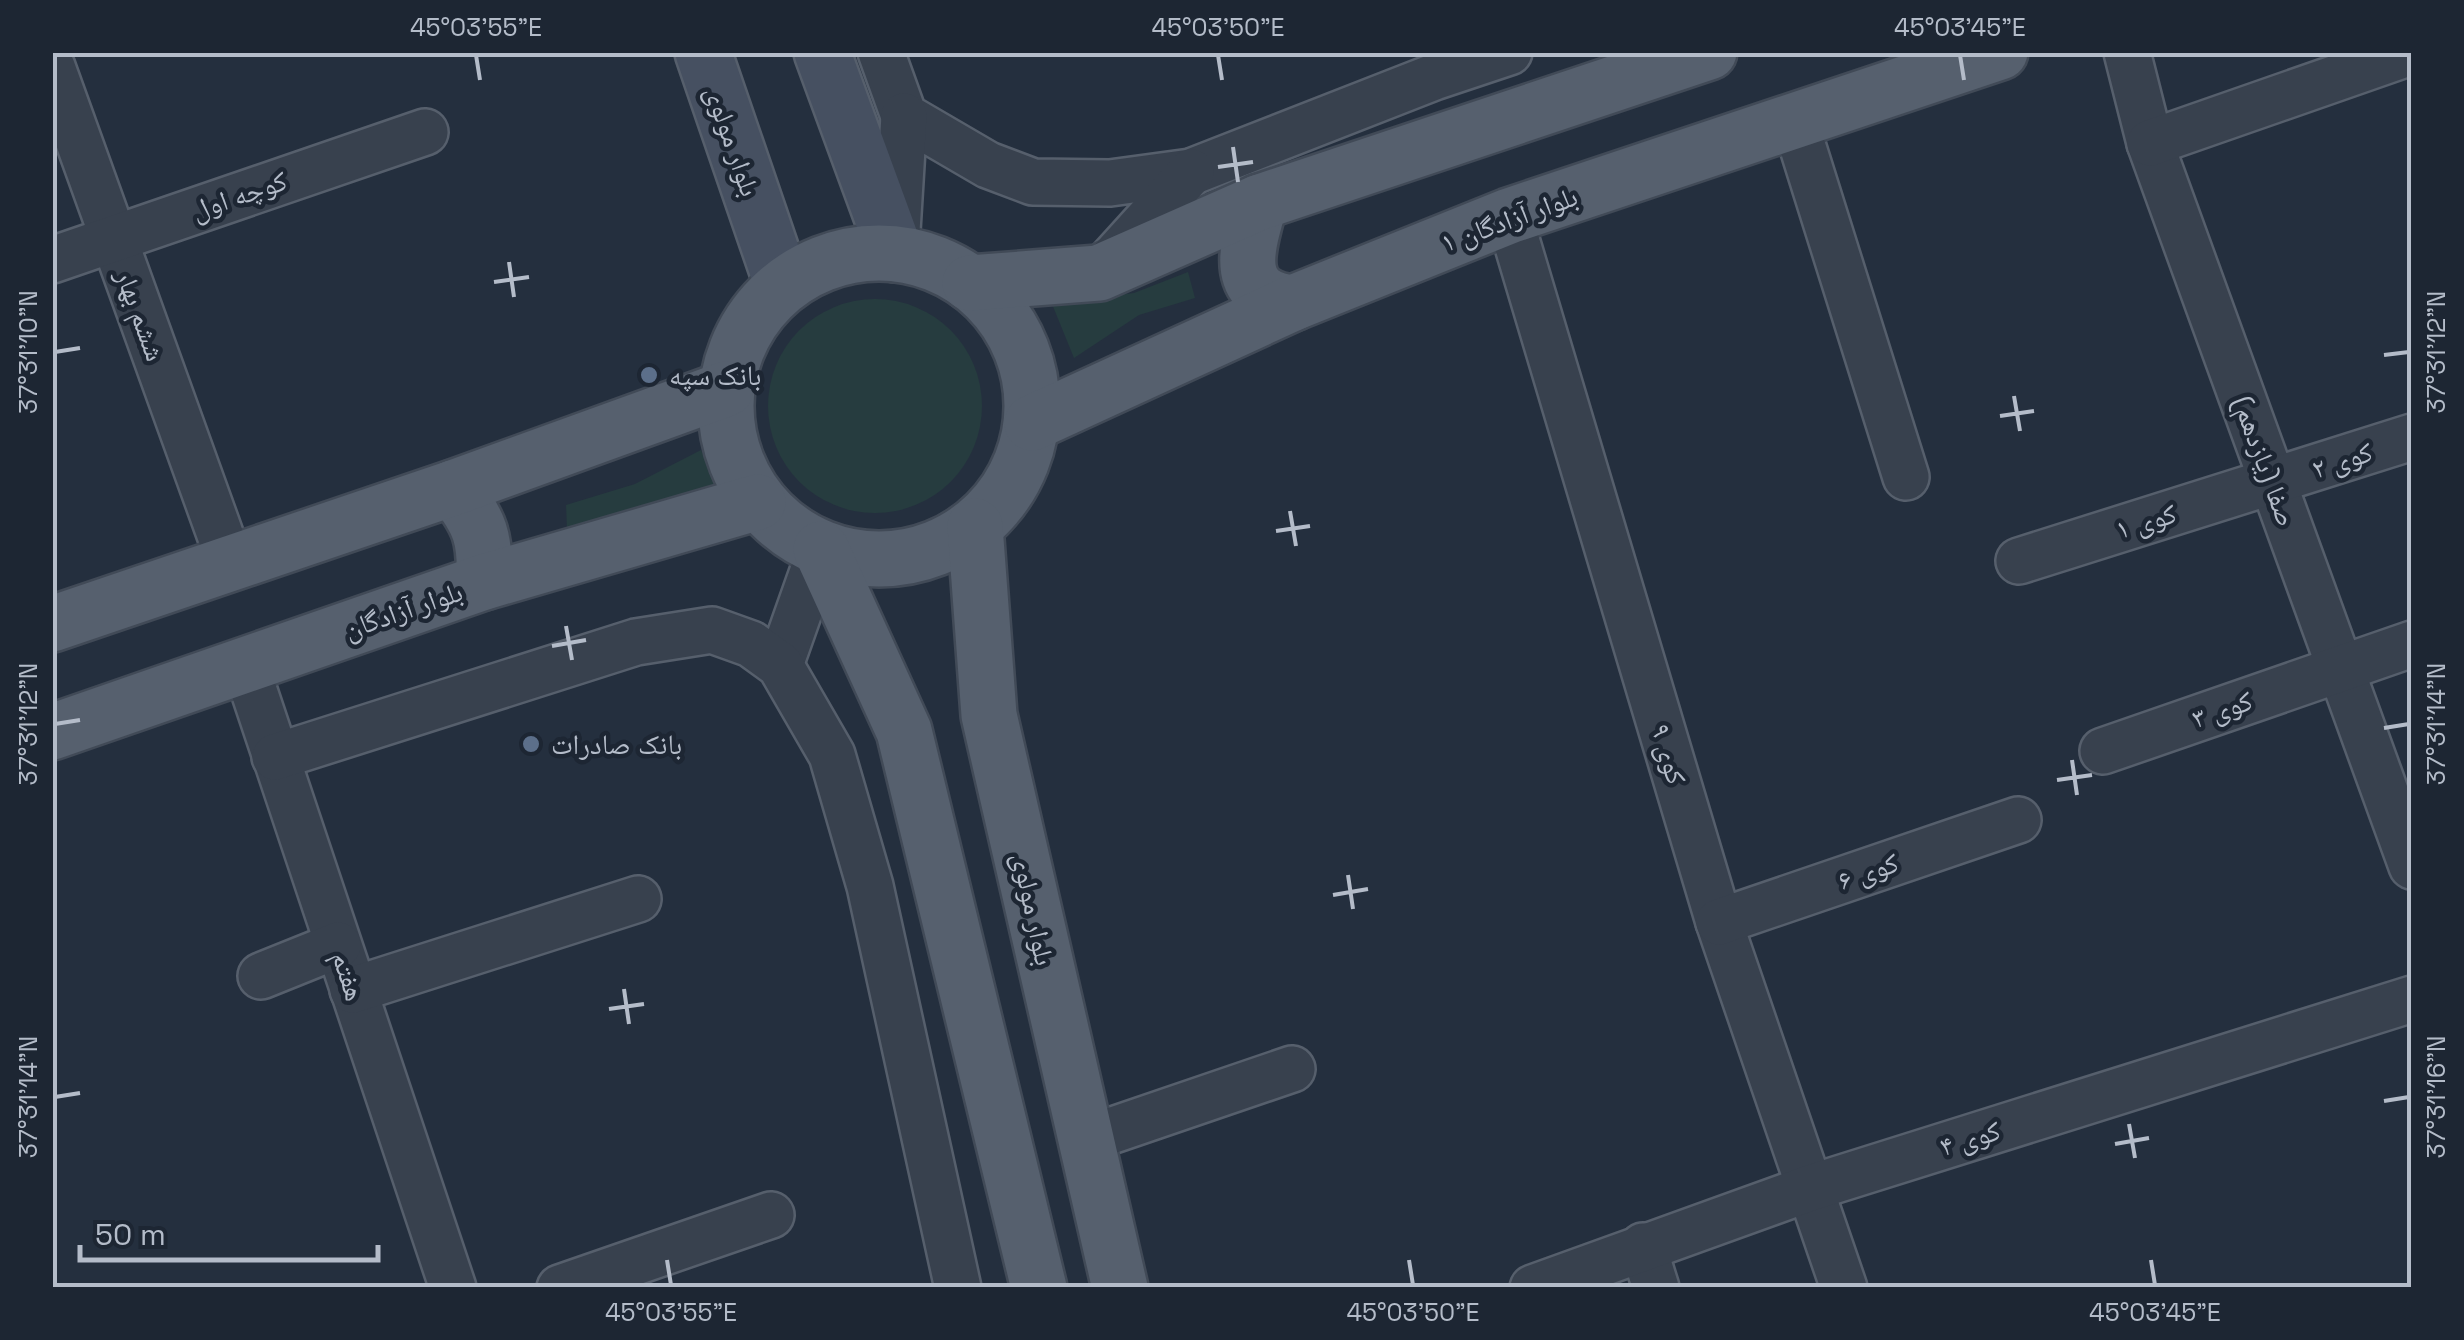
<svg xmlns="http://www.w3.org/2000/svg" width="2464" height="1340" viewBox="0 0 2464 1340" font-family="'Space Grotesk','Noto Naskh Arabic',sans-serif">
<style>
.green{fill:#263c3f}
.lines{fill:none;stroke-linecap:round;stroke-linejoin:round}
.street-casing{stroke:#565f6c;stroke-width:50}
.secondary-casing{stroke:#565f6c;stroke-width:60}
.primary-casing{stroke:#414a57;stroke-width:60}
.street{stroke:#38414e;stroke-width:45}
.secondary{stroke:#465061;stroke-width:55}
.primary{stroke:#56606e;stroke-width:55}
.ticks{fill:none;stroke:#b4bcc9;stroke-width:4}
.service-dot{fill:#5c6f8a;stroke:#1d2633;stroke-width:4}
.labels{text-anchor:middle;stroke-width:9;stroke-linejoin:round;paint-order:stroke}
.street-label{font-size:28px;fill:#b4bcc9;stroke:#1d2633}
.poi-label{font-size:28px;fill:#b4bcc9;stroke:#1d2633;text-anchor:start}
.neatline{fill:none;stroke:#b4bcc9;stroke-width:4}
.ticks-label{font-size:25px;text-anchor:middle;fill:#b4bcc9}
</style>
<rect width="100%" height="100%" fill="#242f3e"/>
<g class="green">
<polygon points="1188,272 1195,298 1139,315 1074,358 1052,304 1134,293"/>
<circle cx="875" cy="406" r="107"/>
<polygon points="701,450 719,489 567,529 566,505 635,484"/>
</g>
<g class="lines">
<g class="street-casing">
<g id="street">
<polyline points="881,52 904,116 988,165 1033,182 1110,183 1191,172 1434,77 1509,52"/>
<polyline points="2127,52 2150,143 2412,866"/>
<polyline points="52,67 230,562"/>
<polyline points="1795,122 1906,477"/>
<polyline points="2150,143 2411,52"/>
<polyline points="1509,216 1719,922 1844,1288"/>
<polyline points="896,247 904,116"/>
<polyline points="52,260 425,132"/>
<polyline points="1105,267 1191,172"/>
<polyline points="2019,561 2412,437"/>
<polyline points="245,664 453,1288"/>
<polyline points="780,665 821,549"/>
<polyline points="2103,751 2412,644"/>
<polyline points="275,757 636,642 712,630 751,644 780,665 832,755 870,886 958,1288"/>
<polyline points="1719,922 2018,820"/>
<polyline points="261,976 338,945"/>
<polyline points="353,990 638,899"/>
<polyline points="1084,1140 1292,1069"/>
<polyline points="1643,1246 1656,1288"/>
<polyline points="560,1288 771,1215"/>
<polyline points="1533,1288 1810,1188 2412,999"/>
</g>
</g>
<g class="secondary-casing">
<g id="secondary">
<polyline points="703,52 783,286"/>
<polyline points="822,52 896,254"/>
</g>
</g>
<g class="primary-casing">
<g id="primary">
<path d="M1260,202C1248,245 1229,296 1293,303"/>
<circle cx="879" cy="406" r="153"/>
<polyline points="970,283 1099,273 1260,202 1709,52"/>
<polyline points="1032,423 1293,303 1509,216 2000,52"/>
<path d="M453,488C480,522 486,538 484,582"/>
<polyline points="975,526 989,715 1120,1288"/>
<polyline points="821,549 904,731 1039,1288"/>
<polyline points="52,624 453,488 726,389"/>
<polyline points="52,732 484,582 758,502"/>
</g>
</g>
<use href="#street" class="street"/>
<use href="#secondary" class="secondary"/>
<use href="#primary" class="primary"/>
</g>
<path class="ticks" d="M476,55L480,80M1218,55L1222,80M1960,55L1964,80M1233,147L1238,182M1218,167L1253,162M509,262L514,297M494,282L529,277M55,352L80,348M2384,355L2409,352M2014,396L2020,431M2000,416L2034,411M1290,511L1296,546M1276,531L1310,526M566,626L572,660M552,646L586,640M55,724L80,720M2384,728L2409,724M2072,760L2077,795M2057,780L2092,775M1348,875L1353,909M1333,895L1368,889M624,989L629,1024M609,1009L644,1004M55,1097L80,1093M2384,1101L2409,1097M2129,1124L2135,1158M2115,1144L2149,1138M667,1260L671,1285M1409,1260L1413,1285M2151,1260L2155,1285"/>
<g class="service-dot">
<circle cx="649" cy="375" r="10"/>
<circle cx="531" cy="744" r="10"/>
</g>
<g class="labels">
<g class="street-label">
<text transform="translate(733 141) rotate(71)" y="10">بلوار مولوی</text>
<text transform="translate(239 195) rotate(-19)" y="10">کوچه اول</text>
<text transform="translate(1509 219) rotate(-20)" y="10">بلوار آزادگان ۱</text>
<text transform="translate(141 315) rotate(70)" y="10">ششم بهار</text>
<text transform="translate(2342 460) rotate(-18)" y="10">کوی ۲</text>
<text transform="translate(2265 461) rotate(70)" y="10">صفا (یازدهم)</text>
<text transform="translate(2146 521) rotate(-17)" y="10">کوی ۱</text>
<text transform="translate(403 610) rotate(-19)" y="10">بلوار آزادگان</text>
<text transform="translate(2222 709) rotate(-19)" y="10">کوی ۳</text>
<text transform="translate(1669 754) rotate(73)" y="10">کوی ۹</text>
<text transform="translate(1868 871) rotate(-19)" y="10">کوی ۶</text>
<text transform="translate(1034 909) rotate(78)" y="10">بلوار مولوی</text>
<text transform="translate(349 976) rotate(72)" y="10">هفتم</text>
<text transform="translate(1970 1138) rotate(-17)" y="10">کوی ۴</text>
</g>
<g class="poi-label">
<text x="669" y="385">بانک سپه</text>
<text x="551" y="754">بانک صادرات</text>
</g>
</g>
<rect width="2464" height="1340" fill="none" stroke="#1d2633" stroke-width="110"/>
<path d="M80 1245v15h298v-15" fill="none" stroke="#b4bcc9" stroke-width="5"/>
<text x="95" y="1245" font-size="30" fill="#b4bcc9" stroke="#1d2633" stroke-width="8" paint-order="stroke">50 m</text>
<rect x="55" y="55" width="2354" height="1230" class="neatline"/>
<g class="ticks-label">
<text x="476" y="36">45°03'55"E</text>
<text x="1218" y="36">45°03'50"E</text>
<text x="1960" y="36">45°03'45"E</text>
<text transform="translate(2436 352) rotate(-90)" y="9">37°31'12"N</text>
<text transform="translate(28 352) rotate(-90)" y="9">37°31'10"N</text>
<text transform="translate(2436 724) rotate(-90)" y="9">37°31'14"N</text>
<text transform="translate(28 724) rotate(-90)" y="9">37°31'12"N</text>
<text transform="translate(2436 1097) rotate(-90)" y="9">37°31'16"N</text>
<text transform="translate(28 1097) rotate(-90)" y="9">37°31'14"N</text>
<text x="671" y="1321">45°03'55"E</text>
<text x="1413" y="1321">45°03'50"E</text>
<text x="2155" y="1321">45°03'45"E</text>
</g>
</svg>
